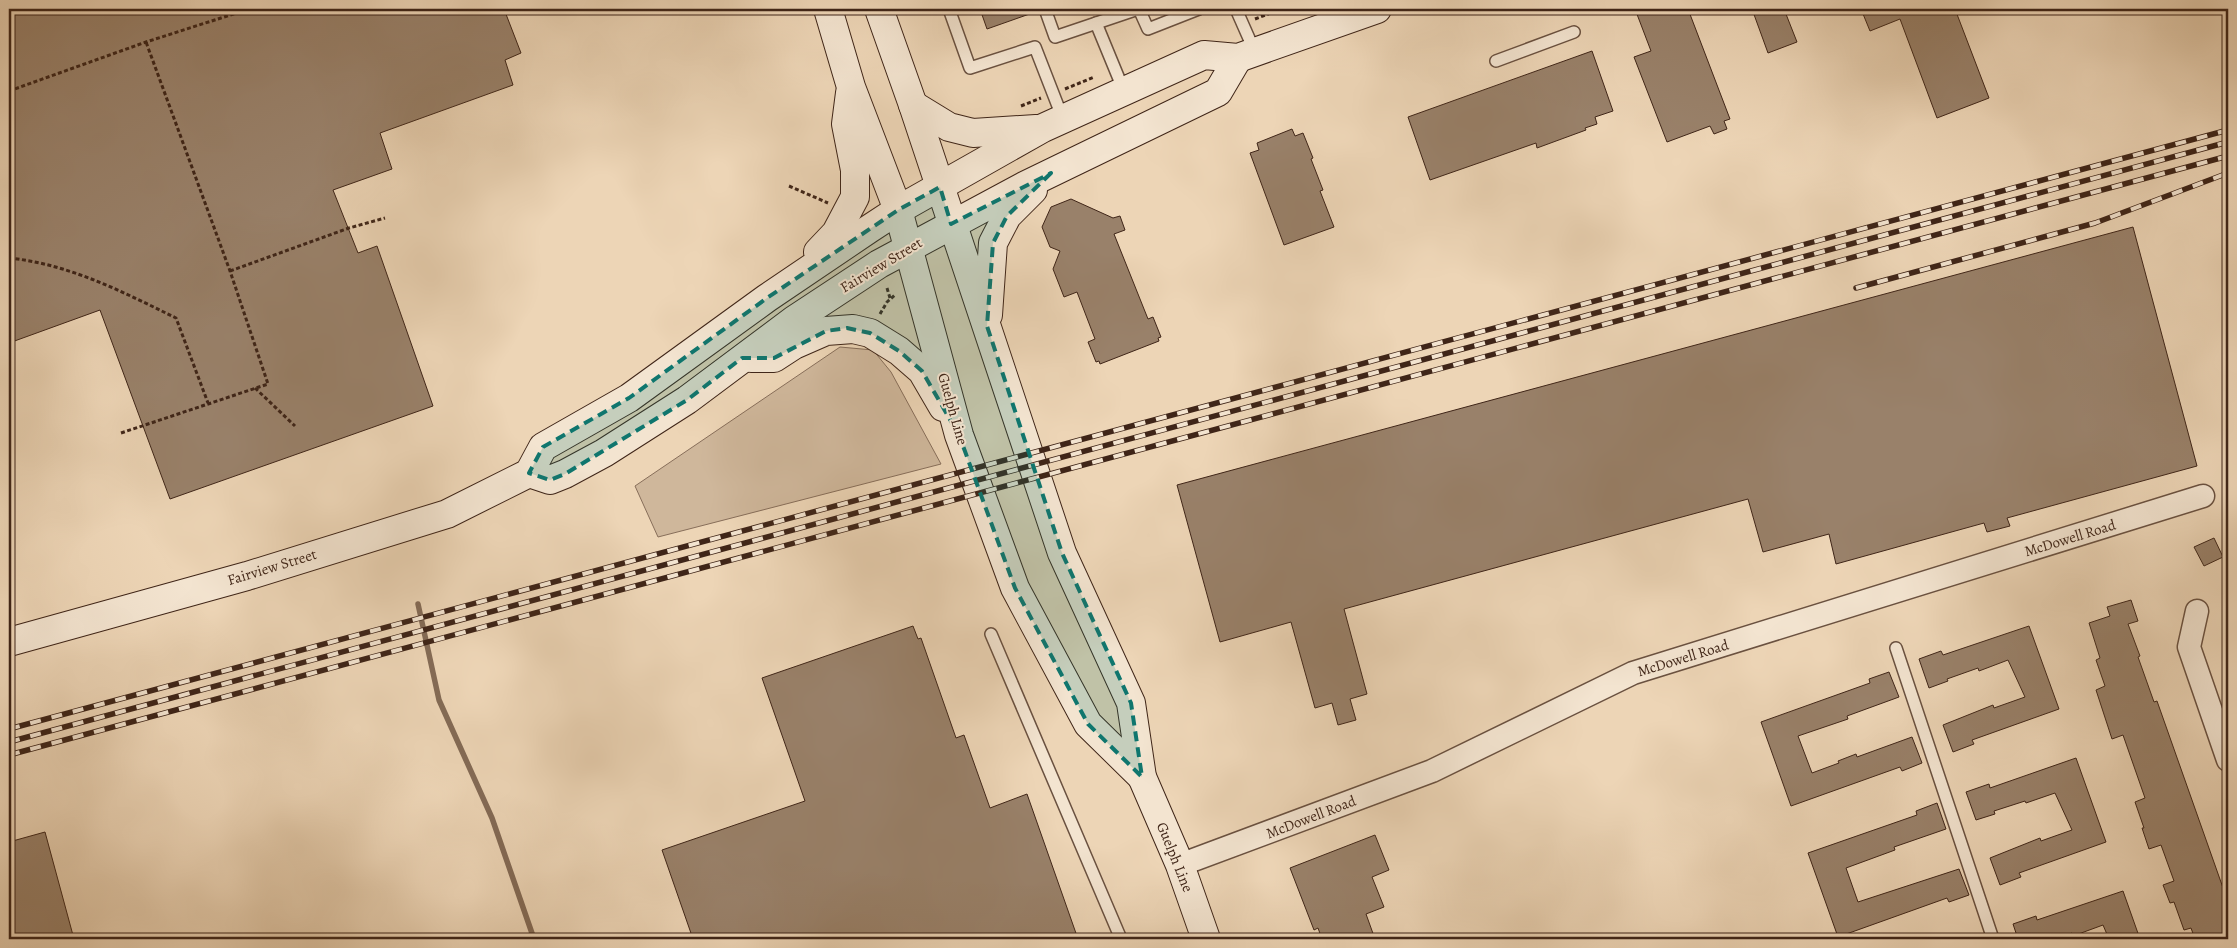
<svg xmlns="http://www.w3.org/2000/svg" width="2237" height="948" viewBox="0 0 2237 948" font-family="Alegreya,serif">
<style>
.grass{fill:#cfb79b;stroke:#876e5a}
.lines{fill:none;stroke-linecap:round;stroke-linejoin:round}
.stream{stroke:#846b56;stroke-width:5.5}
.building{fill:#99816a;stroke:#3f2518}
.service-casing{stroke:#6a5140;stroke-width:14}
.minor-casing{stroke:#6a5140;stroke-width:25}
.secondary-casing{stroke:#3f2518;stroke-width:30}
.path{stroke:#3f2518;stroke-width:3;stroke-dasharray:4 2.5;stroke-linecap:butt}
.service{stroke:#f3e4d0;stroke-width:11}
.minor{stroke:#f3e4d0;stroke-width:22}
.secondary{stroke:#f3e4d0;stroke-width:28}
.rail-casing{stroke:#3f2518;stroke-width:5.5}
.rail{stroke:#f3e4d0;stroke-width:4;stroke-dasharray:11;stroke-linecap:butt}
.marked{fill:#0f766e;fill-opacity:0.2;stroke:#0f766e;stroke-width:4;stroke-dasharray:10 6;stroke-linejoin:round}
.labels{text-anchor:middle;stroke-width:4;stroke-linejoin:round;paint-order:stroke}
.street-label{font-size:15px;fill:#3f2518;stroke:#f3e4d0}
</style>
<rect width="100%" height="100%" fill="#edd5b6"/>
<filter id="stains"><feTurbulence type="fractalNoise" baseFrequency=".004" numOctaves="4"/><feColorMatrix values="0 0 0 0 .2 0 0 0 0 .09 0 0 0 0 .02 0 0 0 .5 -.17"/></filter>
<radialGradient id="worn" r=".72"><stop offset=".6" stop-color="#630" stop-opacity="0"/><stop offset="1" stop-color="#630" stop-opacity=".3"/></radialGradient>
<polygon class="grass" points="840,347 873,350 891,372 941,464 658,537 635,486"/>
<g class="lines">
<polyline class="stream" points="418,604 439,700 492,818 534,939"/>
</g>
<g class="building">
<polygon points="9,9 504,9 521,53 505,60 513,85 380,133 392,169 333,190 358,253 377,246 433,406 170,499 100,310 9,343"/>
<polygon points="980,9 1038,9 1038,11 987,29"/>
<polygon points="1635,9 1688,9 1730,119 1724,121 1727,129 1714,134 1710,126 1667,142 1634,57 1651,51"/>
<polygon points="1752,9 1784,9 1797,42 1768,53"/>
<polygon points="1861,9 1955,9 1989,98 1937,118 1900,19 1870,31"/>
<polygon points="1592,51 1613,111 1595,117 1597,124 1585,128 1586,130 1537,148 1536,143 1430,180 1408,117"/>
<polygon points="1292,129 1295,136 1303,133 1313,158 1311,159 1323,190 1320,191 1334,227 1284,245 1250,153 1259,150 1257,143"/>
<polygon points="1071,199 1113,218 1120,216 1125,230 1114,234 1148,319 1153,317 1161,337 1158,338 1159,341 1100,364 1099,361 1096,362 1088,342 1095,339 1077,292 1064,297 1053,269 1060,251 1050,247 1042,227 1051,207"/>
<polygon points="2133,227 2197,466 2007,518 2010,526 1987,532 1984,523 1836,564 1829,534 1763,552 1748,499 1344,609 1367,694 1350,699 1356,720 1338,725 1332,703 1315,708 1291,622 1220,642 1177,485"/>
<polygon points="2214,538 2223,557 2204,566 2194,547"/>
<polygon points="2131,600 2138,621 2128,624 2140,656 2138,657 2154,702 2157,701 2228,902 2228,934 2225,935 2226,939 2195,939 2191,928 2184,930 2174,902 2170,903 2163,885 2174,881 2161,845 2149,849 2142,828 2144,828 2135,802 2145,798 2123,735 2112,739 2096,690 2105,686 2096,660 2100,658 2089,623 2110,616 2107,607"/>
<polygon points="913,626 918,639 921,638 956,738 964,735 990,808 1027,794 1078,939 693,939 662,850 805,801 762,678"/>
<polygon points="2029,626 2059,709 1972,740 1974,744 1953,752 1943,725 1993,705 1994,708 2025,697 2008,660 1979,671 1978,668 1947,679 1948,681 1929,688 1919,659 1941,651 1943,655"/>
<polygon points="1889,672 1899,697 1847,716 1848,719 1798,736 1812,773 1839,763 1838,761 1856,754 1857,757 1912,737 1922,763 1902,771 1900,767 1791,806 1761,722 1870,683 1869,679"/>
<polygon points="2076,758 2106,842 2019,873 2021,877 2000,885 1990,858 2040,838 2041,841 2072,830 2055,793 2026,803 2025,801 1994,811 1995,814 1976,820 1966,792 1989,784 1990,788"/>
<polygon points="1937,803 1946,829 1894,847 1895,850 1846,868 1858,902 1959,869 1969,895 1949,902 1947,898 1838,937 1808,853 1917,815 1916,811"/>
<polygon points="45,832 74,939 9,939 9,842"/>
<polygon points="1375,835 1389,870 1372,877 1384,907 1366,914 1375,939 1322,939 1318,928 1314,930 1290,868"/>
<polygon points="2123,891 2140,939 2109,939 2103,925 2073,936 2072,933 2054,939 2018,939 2013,924 2036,916 2037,920"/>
</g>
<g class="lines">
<g class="service-casing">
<g id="service">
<polyline points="949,9 970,68 1035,47 1063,119"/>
<polyline points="1045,9 1055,37 1138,9"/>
<polyline points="1139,9 1148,29 1199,9"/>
<polyline points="1236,9 1255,52"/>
<polyline points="1096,23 1124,91"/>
<polyline points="1496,61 1574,32"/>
<polyline points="991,634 1121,939"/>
<polyline points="1896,648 1993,939"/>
</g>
</g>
<g class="minor-casing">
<g id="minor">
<polyline points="2197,611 2189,647 2228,760"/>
<polyline points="1180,865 1432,771 1633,673 2203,496"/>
</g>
</g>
<g class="secondary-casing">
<g id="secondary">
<polyline points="828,9 851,87 898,210 959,435 1015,588 1088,724 1142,777"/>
<polyline points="879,9 913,105 1062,553 1131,703 1142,777 1180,865 1206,939"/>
<polyline points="913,105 949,127 973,133 1036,129"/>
<polyline points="818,252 836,233 855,197 855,170 846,124 850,93"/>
<polyline points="988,315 993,243 1007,216 1033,190"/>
<polyline points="751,358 774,358 794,345 826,331 853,329 870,333 899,351 922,371 943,407"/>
<polyline points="529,473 550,480 565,474 604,453 687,400 794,320 879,264 1026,185 1218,92 1238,58"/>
<polyline points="9,642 247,576 447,514 529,473 543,447 629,398 767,298 869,229 898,210 1043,128 1204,55 1238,58 1377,9"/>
</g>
</g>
<g class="path">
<polyline points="1255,19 1281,9"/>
<polyline points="1065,89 1094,77"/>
<polyline points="9,91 146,42 249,9"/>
<polyline points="1021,106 1041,98"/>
<polyline points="789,186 828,203"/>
<path d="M9,258C69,264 123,292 176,318L208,403"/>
<polyline points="230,271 349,228 385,218"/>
<polyline points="887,288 890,298"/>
<polyline points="880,314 887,302 896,294"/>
<polyline points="255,388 295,426"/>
<polyline points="121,433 268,384 230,271 146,42"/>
</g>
<use href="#service" class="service"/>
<use href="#minor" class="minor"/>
<use href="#secondary" class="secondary"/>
<g class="rail-casing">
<g id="rail">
<polyline points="1856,288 2095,223 2228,173"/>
<polyline points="9,729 2228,130"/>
<polyline points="9,742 2228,142"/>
<polyline points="9,755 2228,156"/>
</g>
</g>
<use href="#rail" class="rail"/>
</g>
<path class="marked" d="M1051,173L1007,216L993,243L987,326L1062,553L1131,703L1142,777L1088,724L1015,588L959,435L922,371L899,351L870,333L847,328L826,331L774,358H742L687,400L565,474L550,480L529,473L543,447L629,398L767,298L898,210L940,187L951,224Z"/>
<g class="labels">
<g class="street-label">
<text transform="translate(881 265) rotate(-31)" y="5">Fairview Street</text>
<text transform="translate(953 409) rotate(74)" y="5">Guelph Line</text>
<text transform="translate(2070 538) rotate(-17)" y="5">McDowell Road</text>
<text transform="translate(272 567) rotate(-17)" y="5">Fairview Street</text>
<text transform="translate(1683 658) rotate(-17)" y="5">McDowell Road</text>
<text transform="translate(1311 817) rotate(-21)" y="5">McDowell Road</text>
<text transform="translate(1175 857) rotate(68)" y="5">Guelph Line</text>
</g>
</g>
<rect width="2237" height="948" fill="none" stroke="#edd5b6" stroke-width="30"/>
<rect x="10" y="10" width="2217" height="928" fill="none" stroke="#3f2518" stroke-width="2.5"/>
<rect x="15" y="15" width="2207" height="918" fill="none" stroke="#3f2518"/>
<rect width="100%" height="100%" filter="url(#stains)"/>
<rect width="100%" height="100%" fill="url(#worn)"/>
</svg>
